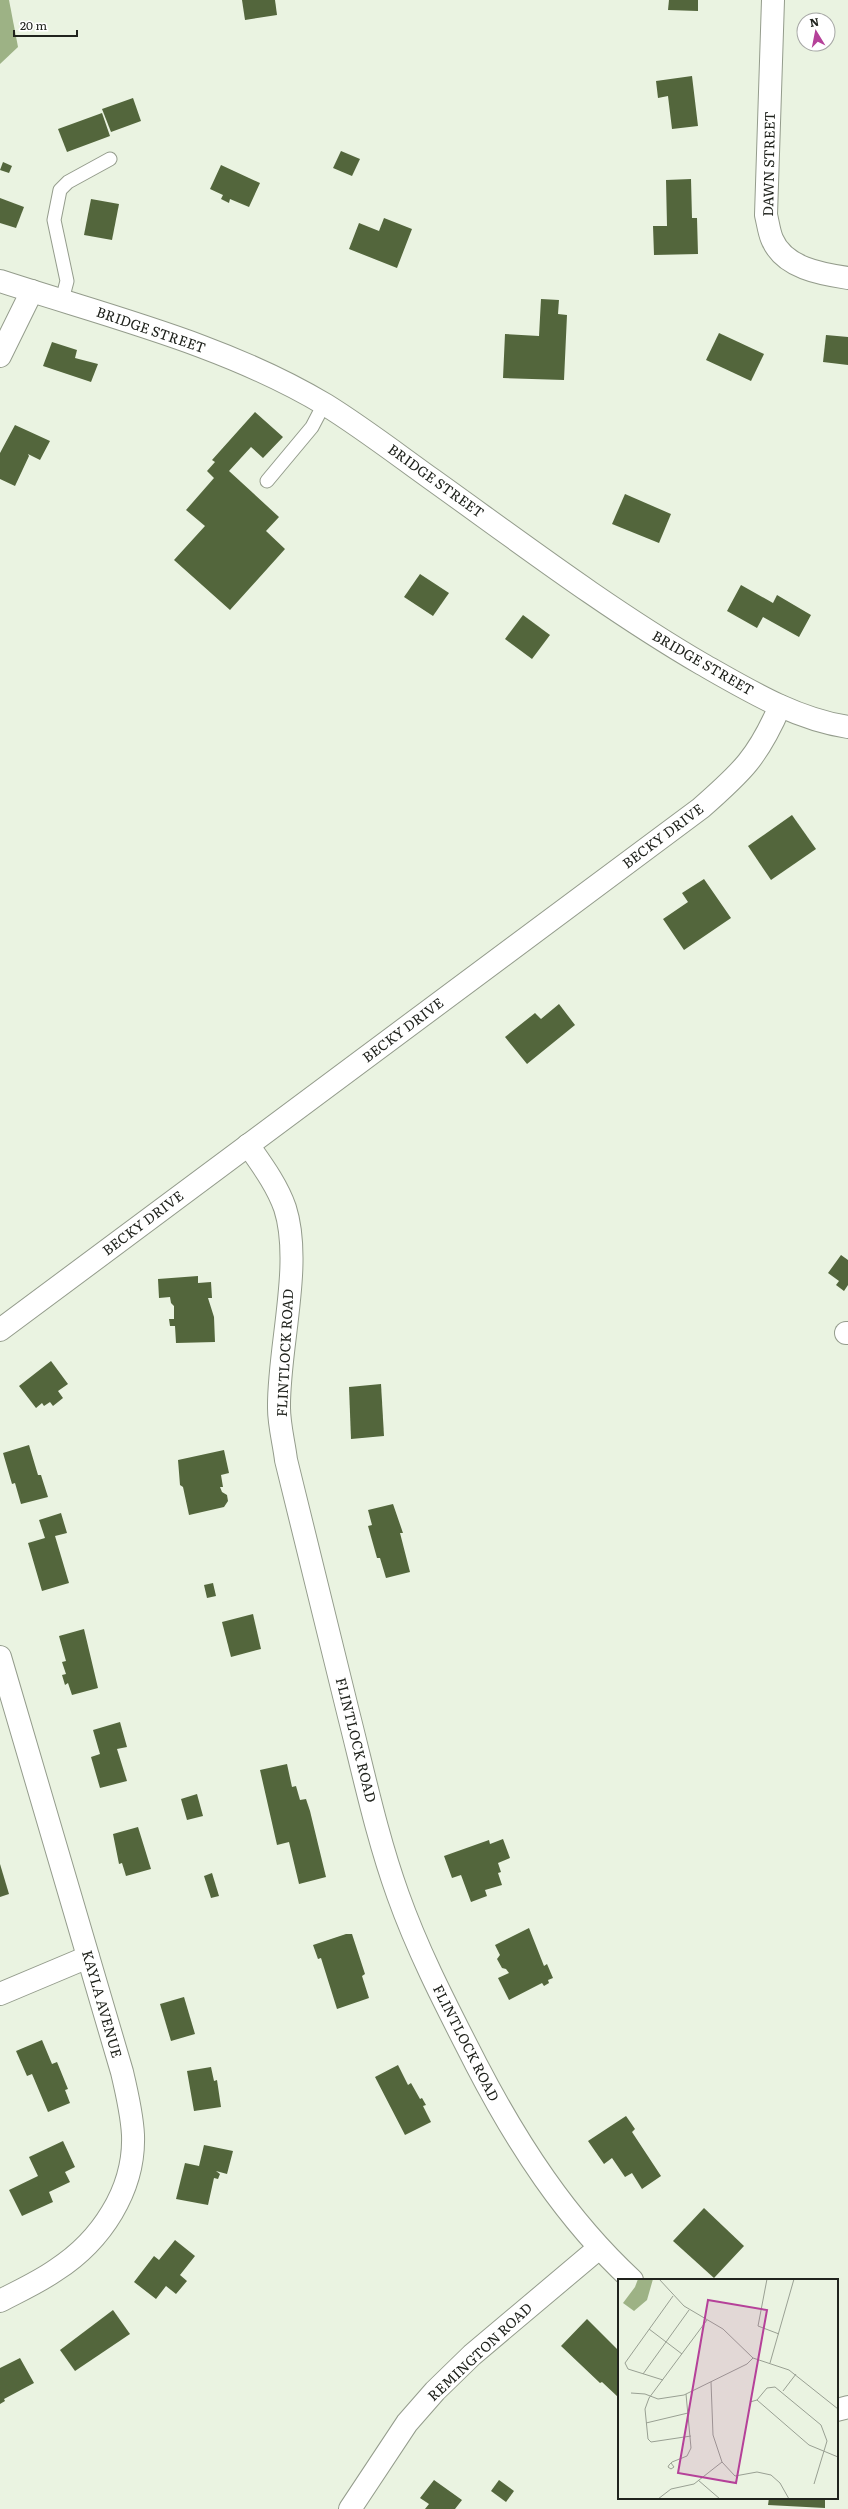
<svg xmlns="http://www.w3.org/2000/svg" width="848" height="2509" viewBox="0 0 848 2509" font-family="Literata,serif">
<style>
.water{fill:#9db285}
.building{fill:#53663c}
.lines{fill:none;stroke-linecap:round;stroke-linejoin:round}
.lane-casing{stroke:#949c8c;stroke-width:15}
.street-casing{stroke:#949c8c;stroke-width:24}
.secondary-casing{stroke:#949c8c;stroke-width:24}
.lane{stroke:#fff;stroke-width:13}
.street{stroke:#fff;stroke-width:22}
.secondary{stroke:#fff;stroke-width:22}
.labels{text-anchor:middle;stroke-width:4;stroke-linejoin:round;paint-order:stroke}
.street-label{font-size:14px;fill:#20231d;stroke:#fff}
.inset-road{fill:none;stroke:#99a093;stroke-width:1}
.view{fill:#b54199;fill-opacity:0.15;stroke:#b54199;stroke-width:2}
.inset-edge{fill:none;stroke:#20231d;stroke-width:2}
</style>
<rect width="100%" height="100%" fill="#eaf3e1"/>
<polygon class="water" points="0,0 9,0 18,47 0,64"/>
<g class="building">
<polygon points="242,0 275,0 277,15 245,20"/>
<polygon points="669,0 698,0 698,11 668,10"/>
<polygon points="692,76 698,126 672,129 668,96 658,98 656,81"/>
<polygon points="133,98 141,121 111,132 102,109"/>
<polygon points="102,113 110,136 67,152 58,129"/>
<polygon points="341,151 360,159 352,176 333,168"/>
<polygon points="3,162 12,166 9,173 0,170"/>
<polygon points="221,165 260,183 249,207 230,199 229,203 221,199 223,195 210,189"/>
<polygon points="691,179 692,218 697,218 698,254 654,255 653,226 667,226 666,180"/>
<polygon points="0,198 24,207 16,228 0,223"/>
<polygon points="91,199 119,204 112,240 84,235"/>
<polygon points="384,218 412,229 397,268 349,249 359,223 379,231"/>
<polygon points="541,299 559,300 558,314 567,315 564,380 503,378 505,334 539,336"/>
<polygon points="719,333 764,354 751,381 706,360"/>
<polygon points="826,335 848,337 848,365 823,362"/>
<polygon points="52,342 77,350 75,358 98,364 91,382 43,366"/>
<polygon points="255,412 283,437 263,458 251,447 229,471 279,517 266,531 285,549 230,610 174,560 205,526 186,510 214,478 207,471 215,462 212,460"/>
<polygon points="15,425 50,441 40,460 28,454 29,456 15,486 0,479 0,453"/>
<polygon points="625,494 671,514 659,543 612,524"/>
<polygon points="420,574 449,593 433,616 404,597"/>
<polygon points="741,585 773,603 777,595 811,615 799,637 763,617 757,628 727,611"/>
<polygon points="523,615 550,635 532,659 505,639"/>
<polygon points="792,815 816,849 771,880 748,846"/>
<polygon points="704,879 731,918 684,950 663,919 688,902 682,893"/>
<polygon points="559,1004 575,1025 527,1064 505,1037 535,1013 541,1019"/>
<polygon points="841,1255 848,1260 848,1285 844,1291 836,1285 839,1281 828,1273"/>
<polygon points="198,1276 198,1283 211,1282 212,1298 208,1298 214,1317 215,1342 176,1343 175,1326 170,1326 169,1319 174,1319 174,1306 171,1303 170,1297 159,1298 158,1279"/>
<polygon points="51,1361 68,1384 58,1391 63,1398 53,1406 50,1402 44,1406 42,1403 36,1408 19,1386"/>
<polygon points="381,1384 384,1436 351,1439 349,1387"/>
<polygon points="29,1445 38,1475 41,1475 48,1497 21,1504 15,1483 12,1484 3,1453"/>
<polygon points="224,1450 229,1473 221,1475 223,1487 220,1487 222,1492 227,1495 228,1501 224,1507 189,1515 183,1487 180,1485 178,1460"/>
<polygon points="393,1504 403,1533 400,1533 410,1572 386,1578 380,1558 377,1558 368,1526 372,1525 368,1510"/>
<polygon points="61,1513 67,1533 55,1536 69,1583 42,1591 28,1543 45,1538 39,1520"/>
<polygon points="213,1583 216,1596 207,1598 204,1585"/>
<polygon points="253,1614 261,1649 231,1657 222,1622"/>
<polygon points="84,1629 98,1688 72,1695 68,1683 65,1685 62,1675 66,1674 62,1662 66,1661 59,1636"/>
<polygon points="120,1722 127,1747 117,1749 127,1781 100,1788 91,1757 100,1754 93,1730"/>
<polygon points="287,1764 292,1787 296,1786 300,1800 306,1799 310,1811 326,1877 299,1884 289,1842 277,1845 260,1770"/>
<polygon points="197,1794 203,1816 187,1820 181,1799"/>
<polygon points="138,1827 151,1869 126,1876 122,1863 119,1864 113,1834"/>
<polygon points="503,1839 510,1858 498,1863 501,1872 498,1873 502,1885 485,1890 487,1896 471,1902 461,1875 452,1878 444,1856 489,1840 490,1844"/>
<polygon points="0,1864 9,1894 0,1897"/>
<polygon points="212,1873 219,1896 211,1898 204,1876"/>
<polygon points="529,1928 544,1966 547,1964 553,1978 548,1980 549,1983 544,1986 542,1983 509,2000 498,1978 509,1973 506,1969 502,1968 497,1959 500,1955 495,1945"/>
<polygon points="346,1934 352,1934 365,1974 362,1976 369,1998 337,2009 321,1958 318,1959 313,1945"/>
<polygon points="184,1997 195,2034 171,2041 160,2004"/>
<polygon points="42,2040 52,2064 57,2062 68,2089 65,2090 70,2103 48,2112 32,2074 27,2076 16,2051"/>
<polygon points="398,2065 408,2085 411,2083 420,2099 422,2098 426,2105 423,2106 431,2122 405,2135 375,2077"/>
<polygon points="211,2067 214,2081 217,2080 221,2107 194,2111 187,2071"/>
<polygon points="626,2116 635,2129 632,2132 661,2176 642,2189 632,2173 625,2177 612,2158 604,2164 588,2141"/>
<polygon points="63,2141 75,2167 65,2172 70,2182 49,2192 53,2202 22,2216 9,2190 38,2176 29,2157"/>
<polygon points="204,2145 233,2151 227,2174 216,2171 220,2174 218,2179 214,2178 208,2205 176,2199 185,2163 199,2166"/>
<polygon points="704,2208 744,2246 714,2278 673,2241"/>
<polygon points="175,2240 195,2256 180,2275 187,2281 176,2294 166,2286 156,2299 134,2282 154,2256 159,2260"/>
<polygon points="113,2310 130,2334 75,2371 60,2350"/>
<polygon points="587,2319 619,2351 618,2397 602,2382 600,2383 561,2346"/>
<polygon points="20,2358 34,2383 4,2399 5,2401 0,2404 0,2368"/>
<polygon points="434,2480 462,2500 455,2509 425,2509 429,2504 420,2498"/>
<polygon points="499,2480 514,2491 506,2502 491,2491"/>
<polygon points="769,2498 825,2498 825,2508 768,2505"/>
</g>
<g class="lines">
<g class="lane-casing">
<g id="lane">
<polyline points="62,300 67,281 54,220 60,190 68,182 110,159"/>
<polyline points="267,481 312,427 324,404"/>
</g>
</g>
<g class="street-casing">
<g id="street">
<path d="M773,0L766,215C768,223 769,232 772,239C784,268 821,274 848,278"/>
<polyline points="0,356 32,291"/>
<path d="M248,1145C262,1165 277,1185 285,1208C303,1264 278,1349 279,1408C279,1425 284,1443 286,1460C307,1545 328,1630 349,1716C364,1775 377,1837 398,1895C419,1954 448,2009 476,2064C517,2143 566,2219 632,2280"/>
<path d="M0,1330L701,808C742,772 758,757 780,706"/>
<polyline points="846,1333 848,1333"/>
<path d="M0,1657L122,2072C127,2093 132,2114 133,2135C135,2190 101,2241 56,2270C39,2282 19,2291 0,2301"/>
<polyline points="0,1994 88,1957"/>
<polyline points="837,2410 848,2407"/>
<polyline points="350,2509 407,2423 435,2391 472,2355 599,2248"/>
</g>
</g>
<g class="secondary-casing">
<path id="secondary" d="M0,281C110,317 226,345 326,405C363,428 398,455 433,480C521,543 608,609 702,664C748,690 795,719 848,727"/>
</g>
<use href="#lane" class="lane"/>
<use href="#street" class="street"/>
<use href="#secondary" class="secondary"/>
</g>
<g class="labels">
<g class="street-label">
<text transform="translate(769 164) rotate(-89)" y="5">DAWN STREET</text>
<text transform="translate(151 330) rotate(19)" y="5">BRIDGE STREET</text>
<text transform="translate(436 481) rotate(36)" y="5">BRIDGE STREET</text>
<text transform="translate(703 663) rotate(30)" y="5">BRIDGE STREET</text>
<text transform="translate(663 836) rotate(-37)" y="5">BECKY DRIVE</text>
<text transform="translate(403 1030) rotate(-37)" y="5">BECKY DRIVE</text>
<text transform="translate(143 1223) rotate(-37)" y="5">BECKY DRIVE</text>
<text transform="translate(285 1353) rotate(-87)" y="5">FLINTLOCK ROAD</text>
<text transform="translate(356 1740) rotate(76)" y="5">FLINTLOCK ROAD</text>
<text transform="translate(102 2004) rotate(74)" y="5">KAYLA AVENUE</text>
<text transform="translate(466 2043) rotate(63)" y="5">FLINTLOCK ROAD</text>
<text transform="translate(480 2352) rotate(-43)" y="5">REMINGTON ROAD</text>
</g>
</g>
<g transform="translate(618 2279)">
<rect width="220" height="220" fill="#eaf3e1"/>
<path d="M20,0H35L29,21L16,32L5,24L17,8Z" fill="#9db285"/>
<path class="inset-road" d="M41,0L66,27L105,50L135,79L171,91L220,130M149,0L140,47L161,55M31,50L64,75M152,84L176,0M25,95L71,31M45,101L10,90L7,84L55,17M93,103L95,156L104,183L117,197L139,193L153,196L162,204L171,220M165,112L178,95M13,114L27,115L40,120L66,116L129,85L135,79M139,121L191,166L220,178M132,123L139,121L149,109L157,108L203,146L209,162L196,205M28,144L70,134M73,157L33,163L30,160L27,130L31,119L89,41M53,184L56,188L53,190L50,188L51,186L54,183L69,177L73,169L68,115M80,201L102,220M40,220L53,210L76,205L104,183"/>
<path class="view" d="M90,21L149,31L118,204L60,194Z"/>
<rect width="220" height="220" class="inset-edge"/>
</g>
<g transform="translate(816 32) rotate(350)"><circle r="19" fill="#ffffff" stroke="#a6a7a5"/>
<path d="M0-3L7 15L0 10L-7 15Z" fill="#b54199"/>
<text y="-6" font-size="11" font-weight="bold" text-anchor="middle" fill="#20231d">N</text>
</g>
<path d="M14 30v6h63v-6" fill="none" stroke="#20231d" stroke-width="2"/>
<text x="20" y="30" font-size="12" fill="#20231d" stroke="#ffffff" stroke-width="3" paint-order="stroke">20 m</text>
</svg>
